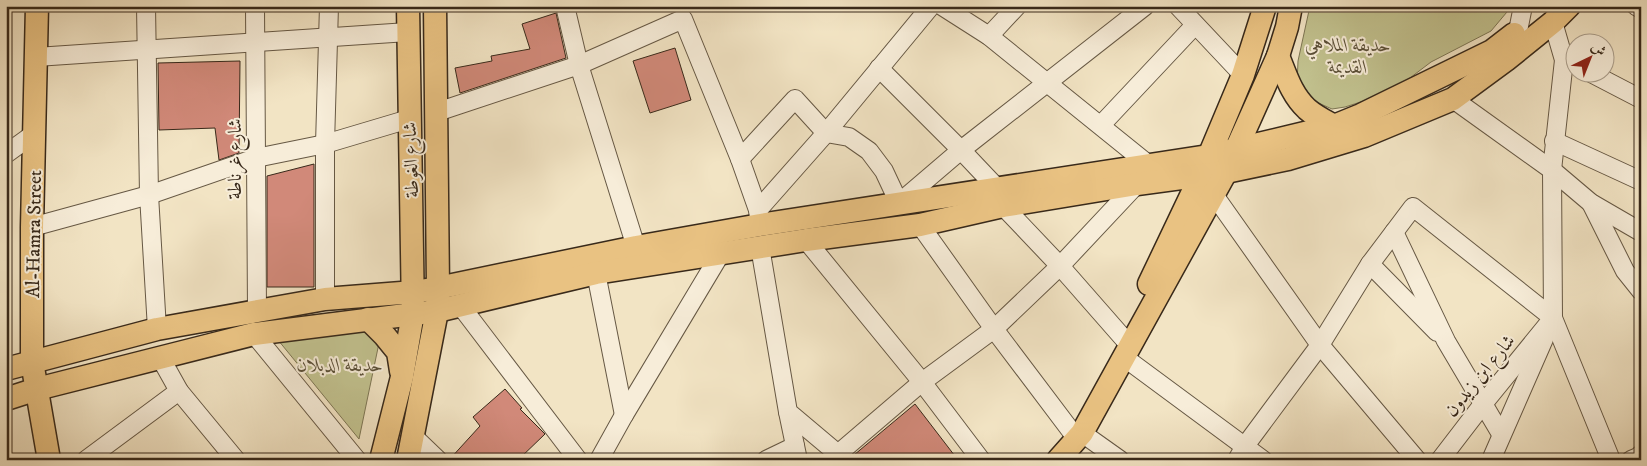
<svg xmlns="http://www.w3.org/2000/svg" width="1647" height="466" viewBox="0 0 1647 466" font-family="'IM FELL DW Pica',Amiri,serif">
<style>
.green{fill:#c2c28f;stroke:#7d7654}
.building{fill:#d18979;stroke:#38291a}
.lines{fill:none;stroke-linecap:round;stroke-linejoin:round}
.minor-casing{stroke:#665844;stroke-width:20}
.major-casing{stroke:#38291a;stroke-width:25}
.minor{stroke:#f7edd9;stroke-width:18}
.major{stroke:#e9c282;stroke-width:22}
.labels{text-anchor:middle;stroke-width:4;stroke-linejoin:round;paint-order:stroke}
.park-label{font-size:19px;font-style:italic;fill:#5a4f37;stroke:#f7edd9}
.street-label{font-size:19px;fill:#38291a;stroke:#f7edd9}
</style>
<rect width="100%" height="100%" fill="#f2e4c4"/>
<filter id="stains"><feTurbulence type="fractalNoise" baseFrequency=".004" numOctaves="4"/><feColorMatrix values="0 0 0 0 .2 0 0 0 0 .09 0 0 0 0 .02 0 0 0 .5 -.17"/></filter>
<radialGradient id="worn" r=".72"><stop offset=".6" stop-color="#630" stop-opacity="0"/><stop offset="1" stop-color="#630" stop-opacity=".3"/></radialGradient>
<g class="green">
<polygon points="1310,6 1512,6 1491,31 1431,62 1402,84 1370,99 1345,107 1332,109 1314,101 1297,84 1298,61"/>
<polygon points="366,327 379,343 359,439 278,340"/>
</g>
<g class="building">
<polygon points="556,13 566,58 460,93 455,68 492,61 491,56 530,49 522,24"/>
<polygon points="675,48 691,100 650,113 633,61"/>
<polygon points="240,61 239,153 219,160 215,128 159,130 158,63"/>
<polygon points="314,164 314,287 267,287 267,176"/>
<polygon points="505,389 522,408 520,409 545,434 518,460 449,460 480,426 473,417"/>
<polygon points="915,404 958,460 855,460 854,455"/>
</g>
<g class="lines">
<g class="minor-casing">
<g id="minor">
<polyline points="146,6 149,195 157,329"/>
<polyline points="255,6 257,310"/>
<polyline points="565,6 579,65 636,247"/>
<polyline points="942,6 989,36 1149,165"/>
<polyline points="1178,6 1243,75"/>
<polyline points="1636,6 1641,9"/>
<polyline points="1553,22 1564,60 1552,170 1553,318 1611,460"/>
<polyline points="1518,31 1523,6"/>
<polyline points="989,36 1017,6"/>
<polyline points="36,57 408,32"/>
<polyline points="879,68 961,150 997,188"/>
<polyline points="1589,72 1641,99"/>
<polyline points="1453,99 1552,170 1591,203 1641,232"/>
<polyline points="437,112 579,65 683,19 740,159 758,210 760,225"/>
<polyline points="1101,125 1195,25"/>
<polyline points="1554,141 1641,181"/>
<polyline points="6,154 35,133"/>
<polyline points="740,159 795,99 826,133 849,137 869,151 884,171 899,203 961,150 1145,6"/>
<polyline points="1214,195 1320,345 1417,460"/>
<polyline points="1591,203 1625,271 1641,291"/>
<polyline points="1003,206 1060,266 1124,339"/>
<polyline points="758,210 826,133 931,6"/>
<polyline points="920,225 994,329 1071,431"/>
<polyline points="32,227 149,195 256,158 325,144 409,119"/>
<polyline points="1394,232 1446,341 1501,434"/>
<polyline points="806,240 922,382 981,460"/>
<polyline points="760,247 788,412 845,460"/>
<polyline points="1370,264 1437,332"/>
<polyline points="596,273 624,415"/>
<polyline points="325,299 325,144 329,6"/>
<polyline points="460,305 578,460"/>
<polyline points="254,334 357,460"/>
<polyline points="160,357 179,391 236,460"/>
<polyline points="1125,358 1263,460"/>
<polyline points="788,412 798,460"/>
<polyline points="1082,433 1120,460"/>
<polyline points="413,436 438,460"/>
<polyline points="839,453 922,382 994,329 1060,266 1137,184"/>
<polyline points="86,460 179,391"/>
<polyline points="599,460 624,415 721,253"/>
<polyline points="766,460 795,446"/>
<polyline points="1237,460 1245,446 1320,345 1370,264 1413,207 1553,318"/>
<polyline points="1440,460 1483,404 1553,318"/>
<polyline points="1491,460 1544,339"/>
<polyline points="1631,460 1638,457 1641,454"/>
</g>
</g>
<g class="major-casing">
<g id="major">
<polyline points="37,6 32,227 32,362 49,460"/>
<path d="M1278,56C1286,75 1291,94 1307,109C1315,116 1325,121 1334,126"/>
<polyline points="1149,284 1201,175 1243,75 1265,6"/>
<polyline points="368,319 385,336 398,352 401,371"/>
<polyline points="6,369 157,329 325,299 414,292 438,288 636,247 760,225 1208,156 1334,126 1361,115 1492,51 1514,34"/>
<polyline points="6,399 37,389 254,334 437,311 596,273 806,240 920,225 1003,206 1137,184 1226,172 1288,159 1364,136 1453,99 1506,60 1553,22 1569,6"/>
<polyline points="381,460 402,377 413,313 408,6"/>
<polyline points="408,460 437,311 438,288 435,6"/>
<polyline points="1058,460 1082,433 1226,172 1278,56 1287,27 1291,6"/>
</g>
</g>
<use href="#minor" class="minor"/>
<use href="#major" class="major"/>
</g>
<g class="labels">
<g class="park-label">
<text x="1348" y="51">حديقة الملاهي<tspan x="1348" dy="22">القديمة</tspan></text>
<text x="340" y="371">حديقة الدبلان</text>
</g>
<g class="street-label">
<text transform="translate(234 159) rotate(-90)" y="7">شارع غرناطة</text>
<text transform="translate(410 160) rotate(-92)" y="7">شارع الغوطة</text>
<text transform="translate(33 234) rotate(-89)" y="7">Al-Hamra Street</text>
<text transform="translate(1479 375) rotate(-51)" y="7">شارع ابن زيدون</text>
</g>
</g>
<rect width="1647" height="466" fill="none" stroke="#f2e4c4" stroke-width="25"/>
<rect x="8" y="8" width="1632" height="451" fill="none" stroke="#38291a" stroke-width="2.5"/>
<rect x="12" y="12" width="1622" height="441" fill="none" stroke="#38291a"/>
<g transform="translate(1590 58) rotate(43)"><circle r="24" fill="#f7edd9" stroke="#ab9f8d"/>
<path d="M0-4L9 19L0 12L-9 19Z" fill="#8f2418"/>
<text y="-8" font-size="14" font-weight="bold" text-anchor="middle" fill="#38291a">ش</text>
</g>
<rect width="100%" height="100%" filter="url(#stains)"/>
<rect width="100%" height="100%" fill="url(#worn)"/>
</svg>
